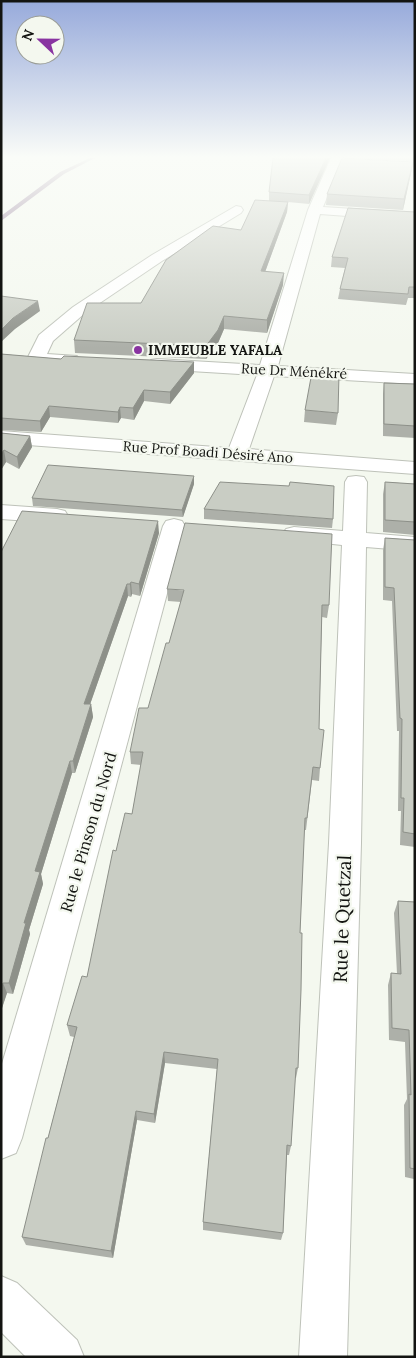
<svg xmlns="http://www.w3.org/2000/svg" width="416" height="1358" viewBox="0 0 416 1358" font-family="Lora,serif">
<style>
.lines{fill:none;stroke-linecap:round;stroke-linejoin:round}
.stream{fill:#8a7291;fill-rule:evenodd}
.street-casing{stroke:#bec2b9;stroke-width:2}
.street{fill:#fff;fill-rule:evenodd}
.wall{fill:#adb0a9}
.shaded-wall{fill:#8d9089}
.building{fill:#c9cdc4;stroke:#8d9089}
.poi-dot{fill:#8934a1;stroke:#f4f8ef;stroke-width:2}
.labels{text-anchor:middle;stroke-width:4.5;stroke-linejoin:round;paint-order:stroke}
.far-poi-label{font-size:14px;font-weight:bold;fill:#131411;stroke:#f4f8ef;text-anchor:start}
.far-street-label{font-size:14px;fill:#131411;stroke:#f4f8ef}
.street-label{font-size:16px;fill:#131411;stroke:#f4f8ef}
.near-street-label{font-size:19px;fill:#131411;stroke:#f4f8ef}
</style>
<rect width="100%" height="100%" fill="#f4f8ef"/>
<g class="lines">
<polygon class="stream" points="90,158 95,158 64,174 1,221 1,216 60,172"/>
<g class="street-casing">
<g id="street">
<polygon points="331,158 343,158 323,207 415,213 415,221 320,214 278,366 415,374 415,384 274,376 249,449 415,462 415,474 1,443 1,431 229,448 257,375 157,369 151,368 148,364 151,360 157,359 260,365 308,210"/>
<polygon points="236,206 241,207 243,210 241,213 162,261 85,313 53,341 47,354 77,356 80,360 77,364 71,365 30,363 27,359 39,335 73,307 152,255"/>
<polygon points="356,476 364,477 367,482 366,533 415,537 415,551 366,547 361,843 347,1357 299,1357 329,843 342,545 286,539 282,534 286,529 294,527 343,531 345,482 348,477"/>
<polygon points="1,505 57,509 65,511 68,516 65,521 57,523 1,519"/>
<polygon points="174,519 182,521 185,526 22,1138 16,1153 1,1159 1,1067 163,526 166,521"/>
<polygon points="1,1276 17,1283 77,1340 84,1357 26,1357 1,1332"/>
</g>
</g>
<use href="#street" class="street"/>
</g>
<g class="wall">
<polygon points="330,158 309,204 288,202 287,212 265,272 283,285 267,333 224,329 218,343 206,359 75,353 74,340 141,303 241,230 269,201 269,192"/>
<polygon points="350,158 415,158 414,161"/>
<polygon points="413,162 411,173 403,210 326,205 327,194"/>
<polygon points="415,212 415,298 408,298 406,305 338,299 340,289 345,268 331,267 332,257"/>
<polygon points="1,354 61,359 194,362 194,373 170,404 144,401 134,420 121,418 118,423 50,417 41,432 1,430"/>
<polygon points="384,383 415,384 415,438 383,436 383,394"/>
<polygon points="305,410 338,413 336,425 304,422"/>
<polygon points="1,433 30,436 32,447 19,469 6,462 1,470"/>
<polygon points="194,476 194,484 183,517 33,506 32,498"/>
<polygon points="385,482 415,484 415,535 383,532 383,494"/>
<polygon points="204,509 333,519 332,528 204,519"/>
<polygon points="159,533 140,596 132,594 131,597 128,596 90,704 91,704 93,717 75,773 72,773 41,874 43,884 29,930 30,934 13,994 7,993 1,1011 1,552"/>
<polygon points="385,538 415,540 415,847 400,845 401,811 398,811 399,731 397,731 392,601 383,600 383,550"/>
<polygon points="167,589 329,605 327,618 322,617 319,729 320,768 319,781 312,780 306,830 304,830 300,933 298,1068 296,1078 295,1078 291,1146 289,1155 287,1155 283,1233 281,1240 203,1230 203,1222 217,1069 165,1063 155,1123 137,1120 113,1258 26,1245 22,1237 48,1138 74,1037 70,1036 67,1025 87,977 116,851 132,814 141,765 131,764 130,752 148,708 169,643 181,602 168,601"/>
<polygon points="398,901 415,902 415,1249 414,1179 405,1177 404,1105 407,1099 405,1042 389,1040 388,985 391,973 397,974 394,913"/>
</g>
<g class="shaded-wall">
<polygon points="326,158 330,158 309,204 309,195"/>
<polygon points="413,162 411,173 403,210 404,199"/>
<polygon points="288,202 287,212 261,283 261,271"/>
<polygon points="284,273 283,285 267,333 267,320"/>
<polygon points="38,301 40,311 15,329 1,342 1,330 13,318"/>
<polygon points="224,316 224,329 218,343 206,359 206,346"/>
<polygon points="194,362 194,373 170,404 170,392"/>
<polygon points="144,390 144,401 134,420 133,408"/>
<polygon points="49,406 50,417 41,432 40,421"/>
<polygon points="120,407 121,418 118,423 118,412"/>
<polygon points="30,436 32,447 19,469 17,457"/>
<polygon points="4,450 6,462 1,470 1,454"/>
<polygon points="194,476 194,484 183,517 182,510"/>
<polygon points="158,521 159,533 140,596 139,584"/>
<polygon points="131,582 132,594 131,597 130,584"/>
<polygon points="127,584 128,596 86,716 84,704"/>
<polygon points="91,704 93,717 75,773 73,761"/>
<polygon points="70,761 72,773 41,874 43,884 29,930 30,934 13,994 9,983 24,923 35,871"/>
<polygon points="3,983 7,993 1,1011 1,988"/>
<polygon points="164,1052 165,1063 155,1123 154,1114"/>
<polygon points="136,1111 137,1120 113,1258 111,1251"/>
</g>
<g class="building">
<polygon points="273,158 326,158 309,195 269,192"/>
<polygon points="342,158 413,162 404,199 327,194"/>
<polygon points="255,200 288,202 261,271 284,273 267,320 224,316 218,330 206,346 74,340 87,303 141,303 166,260 213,226 241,230"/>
<polygon points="348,208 415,212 415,287 409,287 408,294 340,289 348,258 332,257"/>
<polygon points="1,296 38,301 13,318 1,330"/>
<polygon points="1,354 61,359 64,356 194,362 170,392 144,390 133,408 120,407 118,412 49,406 40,421 1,418"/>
<polygon points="312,372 339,374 338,413 305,410"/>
<polygon points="384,383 415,384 415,426 384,424"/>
<polygon points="1,433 30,436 17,457 4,450 1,454"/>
<polygon points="48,465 194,476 182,510 32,498"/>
<polygon points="220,482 289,486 290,482 334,486 333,519 204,509"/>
<polygon points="385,482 415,484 415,522 385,520"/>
<polygon points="22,511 158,521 139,584 131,582 130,584 127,584 84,704 91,704 73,761 70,761 35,871 40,872 24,923 26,923 9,983 3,983 1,988 1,552"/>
<polygon points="185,523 332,534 329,605 322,605 319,729 324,730 320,768 313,767 307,818 305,818 300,933 302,933 301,990 298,1068 296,1068 291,1146 287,1145 283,1233 203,1222 218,1059 164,1052 154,1114 136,1111 111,1251 22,1237 46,1138 48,1138 77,1027 67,1025 82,976 87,977 113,850 116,851 125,813 132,814 143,752 130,752 139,708 148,708 166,643 169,643 184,590 167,589"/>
<polygon points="385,538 415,540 415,834 403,832 404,798 401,798 402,719 400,718 394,588 385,587"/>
<polygon points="398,901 415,902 415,1169 410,1168 409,1094 411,1095 409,1030 392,1028 391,973 401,974"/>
</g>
<linearGradient id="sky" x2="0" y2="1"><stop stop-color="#97aadb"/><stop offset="0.45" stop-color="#fafcf8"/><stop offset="1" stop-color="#fafcf8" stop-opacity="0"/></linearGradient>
<rect width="416" height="348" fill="url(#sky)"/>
<circle class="poi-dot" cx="138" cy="350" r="5"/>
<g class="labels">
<g class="far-poi-label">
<text x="148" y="355">IMMEUBLE YAFALA</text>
</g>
<g class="far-street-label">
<text transform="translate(294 371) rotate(3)" y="5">Rue Dr Ménékré</text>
<text transform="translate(208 452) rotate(4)" y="5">Rue Prof Boadi Désiré Ano</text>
</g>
<g class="street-label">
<text transform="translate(88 832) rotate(-74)" y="6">Rue le Pinson du Nord</text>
</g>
<g class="near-street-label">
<text transform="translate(342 919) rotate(-88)" y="7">Rue le Quetzal</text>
</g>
</g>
<rect width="416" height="1358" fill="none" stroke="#131411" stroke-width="5"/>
<g transform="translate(40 40) rotate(292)"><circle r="24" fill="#f4f8ef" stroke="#9a9d96"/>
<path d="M0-4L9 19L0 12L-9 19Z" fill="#8934a1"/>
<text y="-8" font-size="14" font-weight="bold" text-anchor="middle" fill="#131411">N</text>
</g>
</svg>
